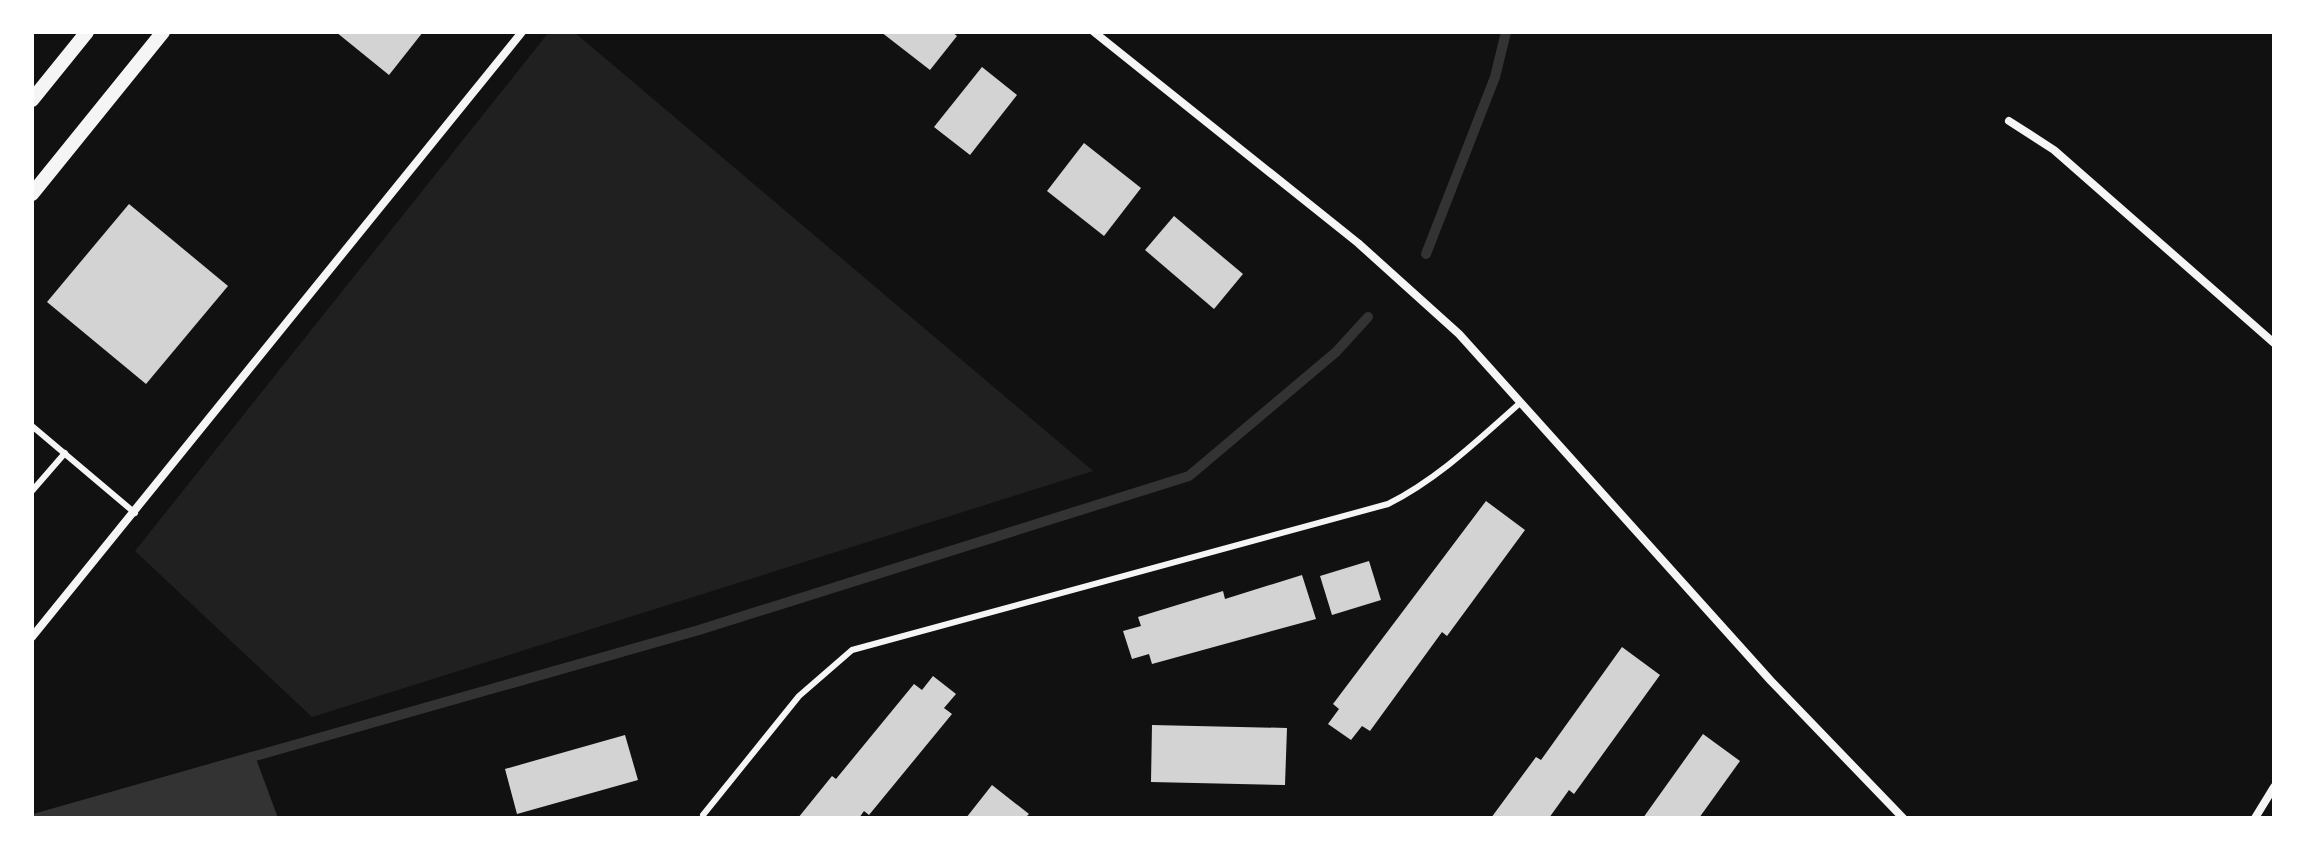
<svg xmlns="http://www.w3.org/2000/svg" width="2306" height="850" viewBox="0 0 2306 850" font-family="'Noto Serif',serif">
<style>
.green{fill:#202020}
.water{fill:#333}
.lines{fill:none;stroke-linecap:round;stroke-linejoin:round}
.stream{stroke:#333;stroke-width:10}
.building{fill:#d3d3d3}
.service{stroke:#f5f5f5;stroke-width:6}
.minor{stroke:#f5f5f5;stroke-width:8}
.tertiary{stroke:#f5f5f5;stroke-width:14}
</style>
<rect width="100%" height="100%" fill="#111"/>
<polygon class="green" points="549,32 574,32 1093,471 312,717 135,551"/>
<polygon class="water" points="255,756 278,818 37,818"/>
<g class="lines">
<g class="stream">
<polyline points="1426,254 1495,77 1506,32"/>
<polyline points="37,818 699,630 1189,476 1336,352 1368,317"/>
</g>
</g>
<g class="building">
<polygon points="336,32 423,32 389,75"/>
<polygon points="881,32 952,32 957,36 930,70"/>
<polygon points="982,67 1017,95 970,155 934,127"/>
<polygon points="1084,143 1141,188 1104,236 1047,191"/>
<polygon points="129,204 228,286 146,384 47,302"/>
<polygon points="1174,216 1243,274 1214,309 1145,250"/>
<polygon points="1486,501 1525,530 1447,636 1442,632 1370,731 1362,726 1351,740 1328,724 1339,709 1333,704"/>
<polygon points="1369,561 1381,600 1332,615 1320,576"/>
<polygon points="1302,575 1316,619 1152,664 1149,654 1132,659 1123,631 1141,626 1138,617 1223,591 1225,599"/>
<polygon points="1622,647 1660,675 1574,794 1569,790 1549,818 1491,818 1536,757 1541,760"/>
<polygon points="933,676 956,694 944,708 952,714 869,815 864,811 859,818 798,818 832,776 836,779 914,684 922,690"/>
<polygon points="1152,725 1287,728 1285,785 1151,782"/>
<polygon points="1703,734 1740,761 1699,818 1643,818"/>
<polygon points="625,735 638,780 517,814 505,769"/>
<polygon points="992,785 1029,814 1025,818 966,818"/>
</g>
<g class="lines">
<g class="service">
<polyline points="32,426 135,513"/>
<polyline points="32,491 65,453"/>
<path d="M703,815L799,696L852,650L1388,504C1438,479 1478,440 1520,403"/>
</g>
<g class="minor">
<polyline points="1094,32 1358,243 1459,334 1771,681 1903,818"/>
<polyline points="2009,121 2054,150 2274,343"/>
<polyline points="32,637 522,32"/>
<polyline points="2255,818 2274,787"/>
</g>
<g class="tertiary">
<polyline points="32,100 87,32"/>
<polyline points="32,194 163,32"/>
</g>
</g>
<rect width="2306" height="850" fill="none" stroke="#ffffff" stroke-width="68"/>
</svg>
